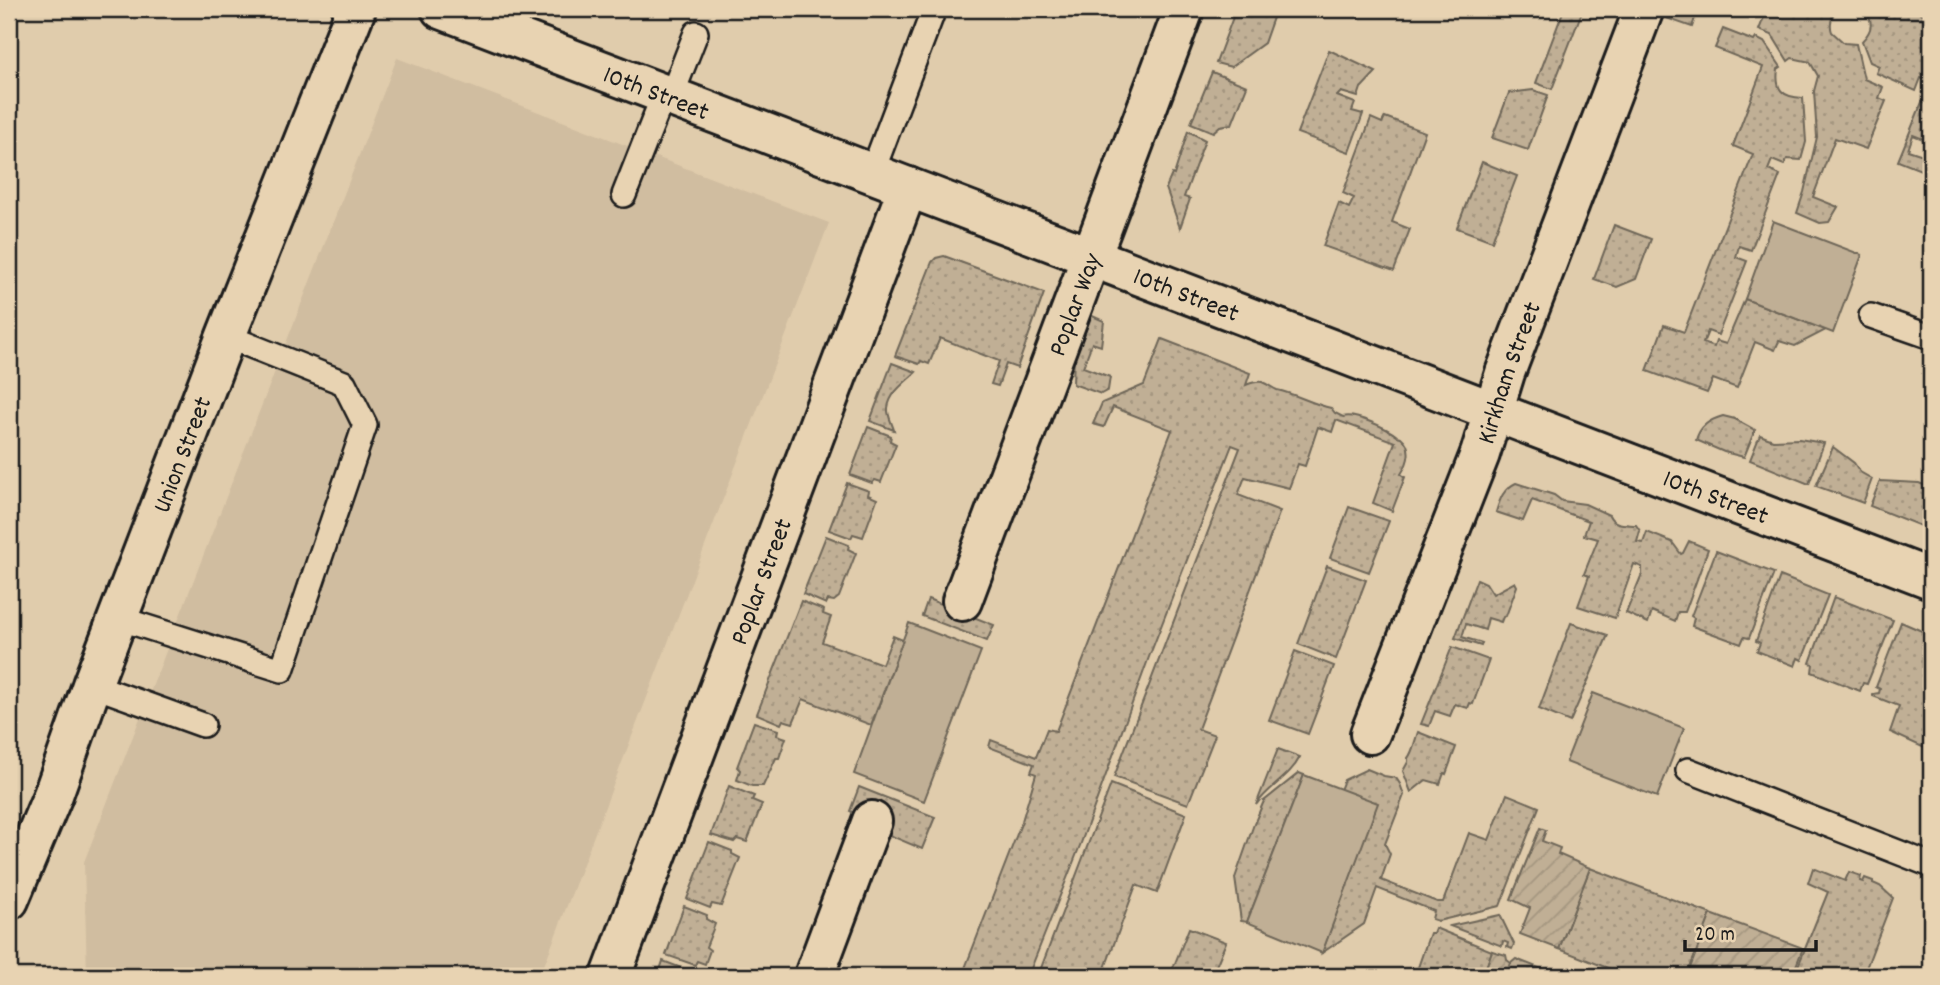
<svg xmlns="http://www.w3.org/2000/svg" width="1940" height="985" viewBox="0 0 1940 985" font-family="Dekko,sans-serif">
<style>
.built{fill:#d0bda0}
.grass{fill:url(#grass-dots);stroke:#6e6658;stroke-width:2;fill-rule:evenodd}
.park{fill:#c0af95;stroke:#6e6658;stroke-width:2}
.garden{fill:url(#garden-furrows);stroke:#6e6658;stroke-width:2}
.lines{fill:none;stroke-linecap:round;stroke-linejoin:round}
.lane-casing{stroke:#1c1c1c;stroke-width:28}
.street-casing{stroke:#1c1c1c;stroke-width:44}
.lane{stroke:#e8d3b2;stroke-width:23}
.street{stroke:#e8d3b2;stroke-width:38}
.labels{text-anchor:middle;stroke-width:5;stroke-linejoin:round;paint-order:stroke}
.street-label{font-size:26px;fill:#1c1c1c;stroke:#e8d3b2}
</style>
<defs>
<pattern id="grass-dots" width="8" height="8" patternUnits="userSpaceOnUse" patternTransform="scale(1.75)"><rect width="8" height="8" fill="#c0af95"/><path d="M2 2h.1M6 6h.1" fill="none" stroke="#a49680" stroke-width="1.8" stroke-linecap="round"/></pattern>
<pattern id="garden-furrows" width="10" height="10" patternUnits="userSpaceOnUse" patternTransform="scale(1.75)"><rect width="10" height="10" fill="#c0af95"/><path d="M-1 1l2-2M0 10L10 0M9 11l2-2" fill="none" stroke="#a49680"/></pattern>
</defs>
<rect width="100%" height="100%" fill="#e0ccac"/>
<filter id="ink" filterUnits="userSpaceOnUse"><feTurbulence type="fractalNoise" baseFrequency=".0143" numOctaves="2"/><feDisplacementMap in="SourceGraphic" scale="14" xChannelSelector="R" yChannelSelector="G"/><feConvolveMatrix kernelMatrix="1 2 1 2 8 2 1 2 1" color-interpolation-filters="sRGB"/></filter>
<g filter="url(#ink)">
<polygon class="built" points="397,58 829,223 540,976 87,976 84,862"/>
<g class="grass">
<polygon points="1236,9 1276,9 1264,43 1231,67 1216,63"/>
<polygon points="1564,9 1583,9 1552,89 1536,83"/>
<polygon points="1669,9 1698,9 1692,27 1666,18"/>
<path d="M1744,9H1837C1832,15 1829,24 1832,32L1844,43L1856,44L1864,79L1883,87L1879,98L1886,101L1866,149L1835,138L1813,197L1838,207L1829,222L1820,223L1797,213L1804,192L1817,137L1814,91L1818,76L1810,62L1792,58L1788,61L1772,35L1759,30L1764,17Z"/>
<path d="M1863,9H1910L1931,17V82L1921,78L1916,91L1876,73L1879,66L1870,62L1862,41C1873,30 1874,20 1863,9Z"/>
<path d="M1723,29L1754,41L1756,38L1764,42L1781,67L1778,69C1775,90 1782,97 1803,98L1806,142L1801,160L1787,159L1784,165L1772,160L1768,170L1780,175L1751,250L1739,246L1736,257L1747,261L1718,335L1708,331L1703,343L1714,347L1716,341L1726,344L1745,299L1826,330L1795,346L1779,341L1775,350L1755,342L1737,388L1713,379L1707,393L1647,371L1664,325L1684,332L1753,154L1733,146L1763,67L1715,48Z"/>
<polygon points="1329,50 1376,72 1361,88 1358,97 1341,92 1337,96 1355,103 1352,111 1363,114 1349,152 1297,133"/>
<polygon points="1212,72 1247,86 1232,124 1220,126 1213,132 1191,123"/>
<polygon points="1533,90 1548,95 1528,150 1492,138 1509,93"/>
<path d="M1922,102L1931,106V174L1898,161ZM1913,135L1931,142L1926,156L1908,150Z"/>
<polygon points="1385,117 1425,132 1392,222 1410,229 1394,271 1323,246 1339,203 1349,208 1354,198 1343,193 1371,118 1382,123"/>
<polygon points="1188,131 1205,140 1184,197 1190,199 1180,228 1166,188 1172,174 1174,175"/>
<polygon points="1482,162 1517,176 1492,241 1457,228"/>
<polygon points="1614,225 1651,239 1636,279 1617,287 1594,279"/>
<polygon points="944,256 1044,293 1017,368 1006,364 998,386 991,384 999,361 940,338 929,364 921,361 919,364 895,356 932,262 936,258"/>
<polygon points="1090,315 1104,321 1101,346 1092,343 1083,367 1110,377 1108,390 1101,394 1073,384 1074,353"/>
<path d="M1162,339L1250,373L1246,385C1251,383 1256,381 1262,382C1268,384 1272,388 1277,390C1296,394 1312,404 1331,408L1335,413L1343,417C1355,413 1387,428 1397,436L1401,437C1413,447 1409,462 1401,474L1405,477L1392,511L1373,503L1395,442L1336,420L1332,432L1318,427L1305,466L1298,464L1289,488L1245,477L1238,495L1280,511L1198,729L1215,735L1188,804L1114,777L1240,448L1232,445L1149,657L1081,843L1028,976H962L1022,821L1036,774L1031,772L1034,764L989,747L991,740L1036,757L1047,729L1056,731L1172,430L1113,407L1104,427L1093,424L1102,403L1144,385Z"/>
<path d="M892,363L916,372C906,382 890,392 888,408C887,415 892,423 894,430L870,421Z"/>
<path d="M1723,416L1735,419L1755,430L1744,457L1724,452L1696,440C1700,426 1709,420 1723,416Z"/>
<polygon points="868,427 891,436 890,441 896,444 881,482 875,480 872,483 850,475"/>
<polygon points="1760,435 1773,440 1799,439 1824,443 1809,484 1750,460"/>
<polygon points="1833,447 1854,463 1860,472 1872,479 1863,503 1816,486"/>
<polygon points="1880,481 1919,483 1931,488 1931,520 1928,529 1870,506"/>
<polygon points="847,483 869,491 868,495 877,499 863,537 853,534 851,538 829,530"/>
<path d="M1516,483L1554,495L1562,501L1585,504L1609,515C1614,526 1625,524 1636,525L1640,531L1637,542L1643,543L1647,532L1672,542L1681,554L1683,553L1689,541L1708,549L1685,612H1678L1675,621L1652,611L1648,623L1626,613L1642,574V567L1634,564L1615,618L1578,606L1589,576L1584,574L1598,539L1584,535L1589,521L1532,500L1523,521L1496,512C1500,499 1503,489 1516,483Z"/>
<polygon points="1349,507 1389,521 1369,572 1330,558"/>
<polygon points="826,536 849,545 848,549 856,553 839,597 834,601 828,600 826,604 803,594"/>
<polygon points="1716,551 1774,573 1749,638 1744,637 1741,644 1692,626 1694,618 1691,616"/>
<polygon points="1327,566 1366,580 1336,659 1298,644"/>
<polygon points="1780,576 1828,595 1802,660 1798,658 1795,666 1757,651 1760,643 1756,641"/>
<polygon points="1477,579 1486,583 1493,594 1515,582 1517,586 1506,616 1503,617 1501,622 1488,618 1485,630 1466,624 1462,637 1482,643 1481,646 1455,638"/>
<polygon points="1834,597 1893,620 1867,684 1863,683 1860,691 1812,672 1813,664 1810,663"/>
<polygon points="928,599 994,625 987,641 922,616"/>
<polygon points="801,601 824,610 823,614 831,617 822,642 882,664 893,636 903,640 871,725 803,699 793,723 783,720 781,724 757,714"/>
<polygon points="1901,622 1931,635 1931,751 1890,732 1899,706 1873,696 1873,694 1879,693 1880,689 1876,687"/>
<polygon points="1571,623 1608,635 1570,722 1539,709"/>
<polygon points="1452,647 1489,660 1473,704 1470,703 1468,708 1455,704 1450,716 1435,711 1429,726 1421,724"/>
<polygon points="1295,651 1334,666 1308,734 1269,720"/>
<polygon points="754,722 778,730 777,735 786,738 779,758 776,758 763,786 752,786 737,780 740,770 737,767"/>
<path d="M1418,732L1456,747L1446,774L1444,773L1440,784L1426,780L1411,792L1403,771L1408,762V758C1413,752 1415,740 1418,732Z"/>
<path d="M1278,749L1300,757C1290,777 1269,786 1256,805Z"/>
<polygon points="1367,769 1384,776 1396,778 1400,784 1404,795 1385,844 1390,854 1381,880 1437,902 1443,902 1469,833 1489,840 1507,794 1539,807 1500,906 1438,921 1432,919 1434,911 1377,888 1364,924 1322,953 1377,803 1340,790 1344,780"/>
<polygon points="1299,773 1304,775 1247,922 1241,921 1235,878 1254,824 1264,801"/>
<polygon points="1111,784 1186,814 1157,893 1136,885 1102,976 1038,976"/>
<polygon points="729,786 754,796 752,800 762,804 747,842 737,839 734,842 711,835"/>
<polygon points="859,787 935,817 922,849 882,832 872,821 850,811"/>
<polygon points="709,842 732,851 732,854 740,858 721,906 712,904 710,908 687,899"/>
<polygon points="1590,868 1711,914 1687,976 1628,976 1559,949"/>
<polygon points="1813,868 1845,881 1849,872 1861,876 1860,881 1863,882 1865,878 1873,881 1873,883 1880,886 1893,898 1863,976 1794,976 1828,892 1808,883"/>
<polygon points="684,906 707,915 706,919 715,924 706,947 710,950 705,964 697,961 695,965 666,955"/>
<polygon points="1500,915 1514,944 1512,949 1507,947 1508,943 1503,941 1502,946 1450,926"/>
<polygon points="1189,928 1226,942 1212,976 1170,976"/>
<polygon points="1435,928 1492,951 1483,976 1415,976 1430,933 1433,933"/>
<polygon points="1516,959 1549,972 1552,968 1575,976 1506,976 1511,963"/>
<polygon points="663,961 692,972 691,976 658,976"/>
</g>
<g class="park">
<polygon points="1773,221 1862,255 1833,333 1745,299"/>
<polygon points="909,623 981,651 924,801 854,774"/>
<polygon points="1593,693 1684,728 1657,797 1566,762"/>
<polygon points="1304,775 1378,803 1322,953 1247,922"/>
</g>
<g class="garden">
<polygon points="1540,828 1546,830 1542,841 1560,848 1558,854 1590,868 1559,949 1520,934 1530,908 1511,899"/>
<polygon points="1711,914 1803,948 1792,976 1687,976"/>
<polygon points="1492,951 1506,955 1507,960 1511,963 1506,976 1483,976"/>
</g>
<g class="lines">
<g class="lane-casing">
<g id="lane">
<polyline points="671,97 696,33"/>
<polyline points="872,173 934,9"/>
<polyline points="624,195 664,94"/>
<polyline points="1871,316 1931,337"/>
<polyline points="118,618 282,670 365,425 344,383 226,336"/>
<polyline points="92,685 203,725"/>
<polyline points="1688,770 1931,865"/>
</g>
</g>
<g class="street-casing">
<g id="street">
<path id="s1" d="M441,9C937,200 1436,386 1931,579"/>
<path id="s2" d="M962,601L1184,9"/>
<path id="s3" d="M1370,734L1480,454L1505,373L1644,9"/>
<path id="s4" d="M9,900L53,795L92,685L226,336L356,9"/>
<path id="s5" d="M611,976L908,187"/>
<polyline points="814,976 872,821"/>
</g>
</g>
<use href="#lane" class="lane"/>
<use href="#street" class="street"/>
</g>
</g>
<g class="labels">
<g class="street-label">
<text dy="9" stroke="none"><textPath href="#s1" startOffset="231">10th Street</textPath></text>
<text dy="9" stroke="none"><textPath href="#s1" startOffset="798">10th Street</textPath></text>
<text dy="9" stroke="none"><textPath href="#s2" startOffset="317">Poplar Way</textPath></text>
<text dy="9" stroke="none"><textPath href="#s3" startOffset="387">Kirkham Street</textPath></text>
<text dy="9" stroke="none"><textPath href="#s4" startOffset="478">Union Street</textPath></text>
<text dy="9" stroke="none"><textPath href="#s1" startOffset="1365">10th Street</textPath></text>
<text dy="9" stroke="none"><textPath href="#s5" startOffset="422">Poplar Street</textPath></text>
</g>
</g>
<rect width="1940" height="985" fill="none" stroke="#e8d3b2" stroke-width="35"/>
<rect x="18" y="18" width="1905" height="950" fill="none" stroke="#1c1c1c" stroke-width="2.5" filter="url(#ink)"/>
<path d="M1685 940v10h131v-10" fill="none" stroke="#1c1c1c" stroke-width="3.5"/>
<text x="1695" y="940" font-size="21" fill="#1c1c1c" stroke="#e8d3b2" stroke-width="5" paint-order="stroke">20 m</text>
</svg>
